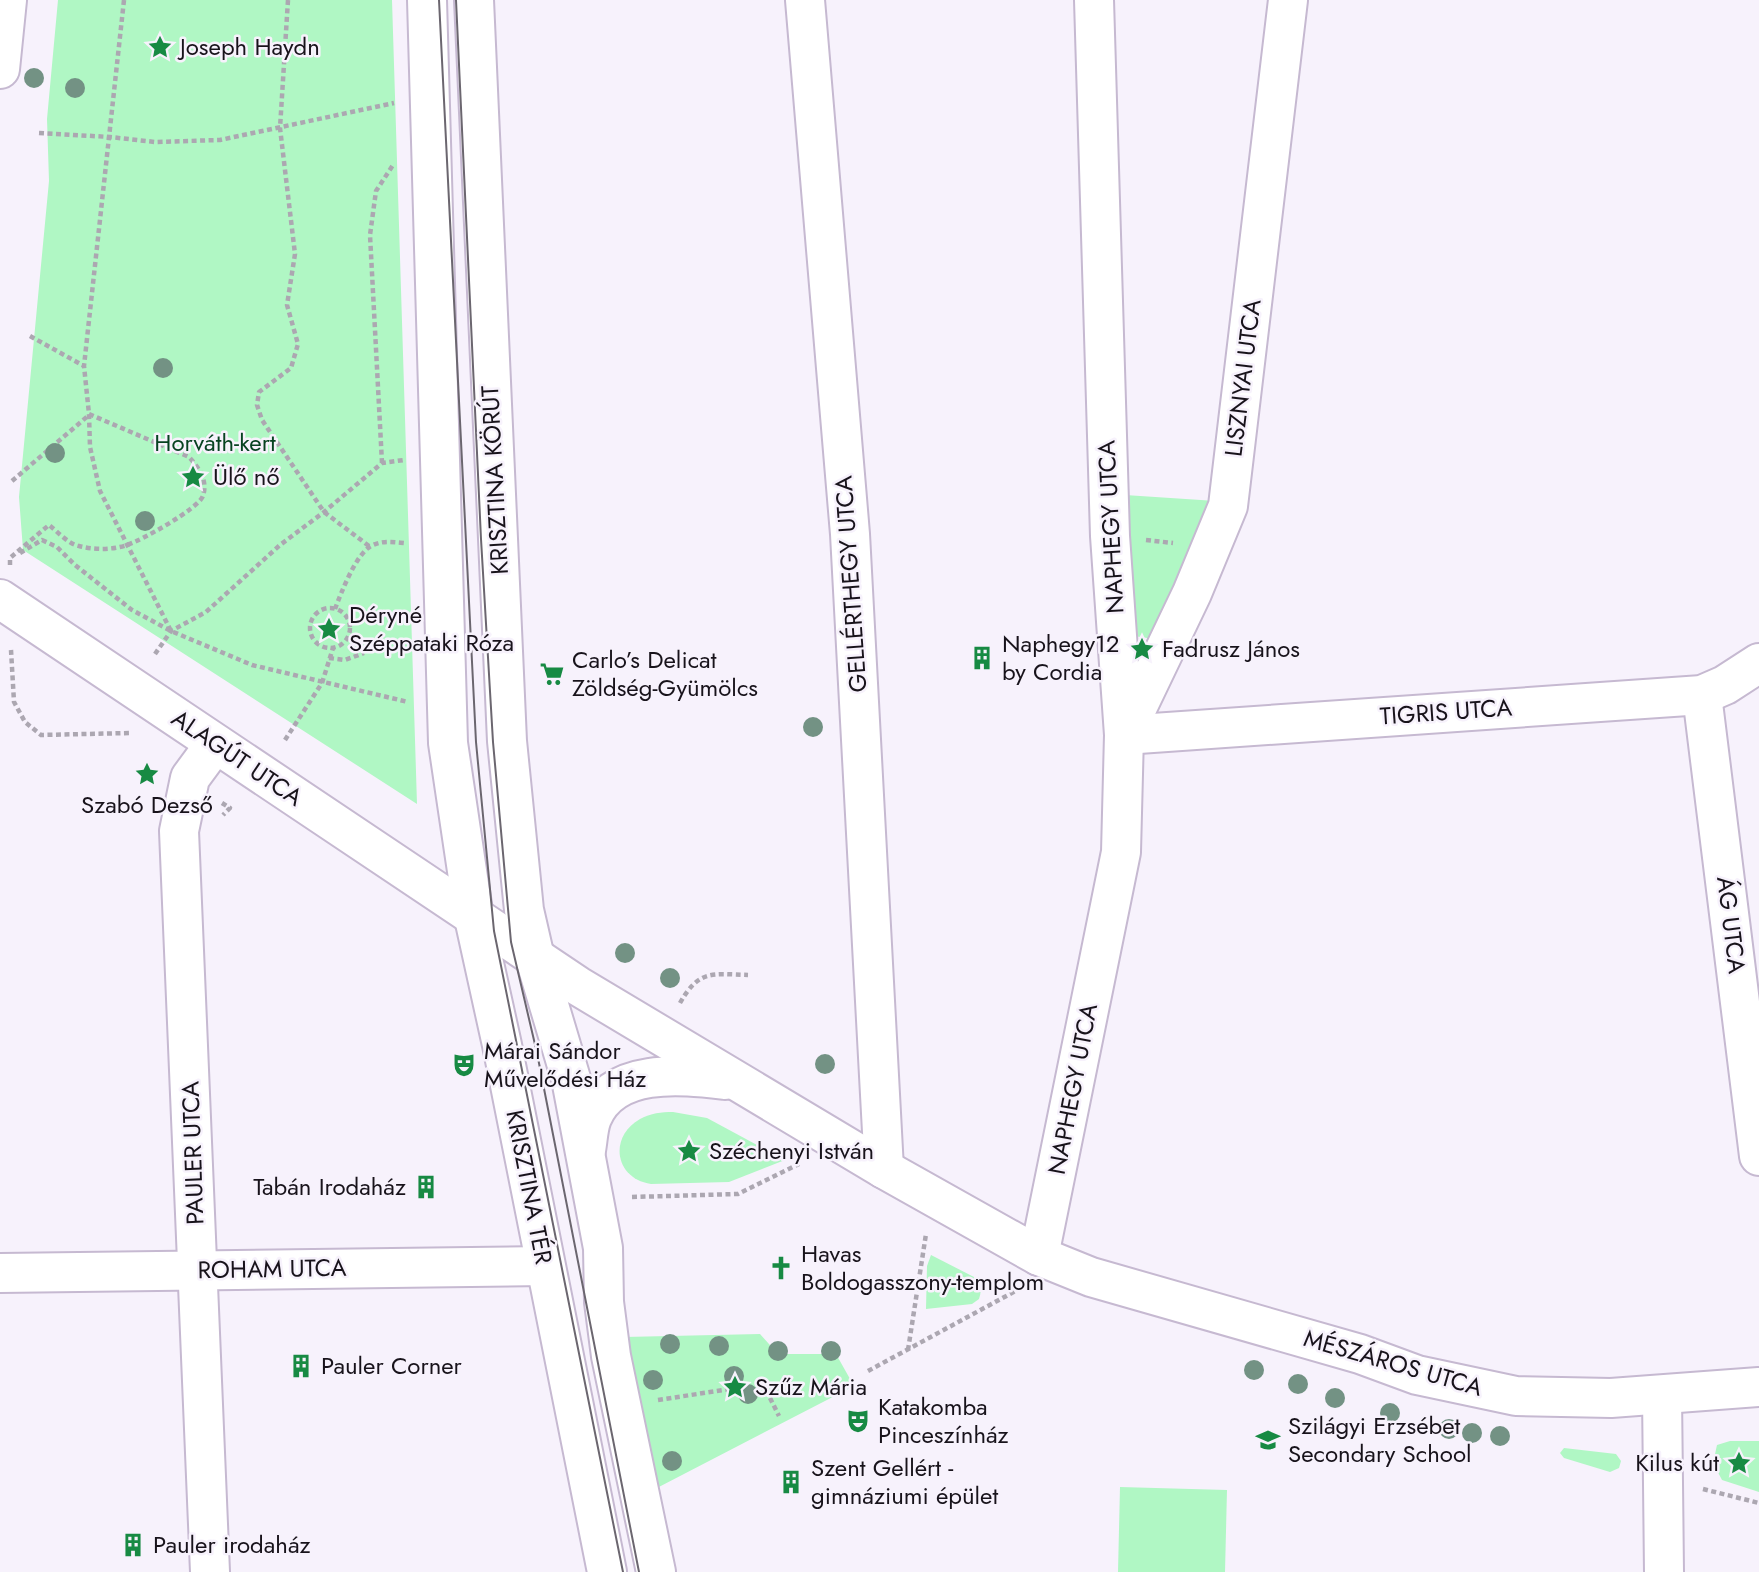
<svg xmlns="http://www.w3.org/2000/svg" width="1759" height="1572" viewBox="0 0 1759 1572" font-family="Jost,sans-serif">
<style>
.green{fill:#b0f7c4}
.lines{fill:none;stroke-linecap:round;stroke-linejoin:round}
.street-casing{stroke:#c6b9d1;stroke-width:42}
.secondary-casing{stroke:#c6b9d1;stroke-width:42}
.path{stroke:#aca7b1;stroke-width:4.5;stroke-dasharray:5 3.5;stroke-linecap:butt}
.street{stroke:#fff;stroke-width:38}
.secondary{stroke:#fff;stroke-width:38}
.tram{stroke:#6b666f;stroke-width:2}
.tree{fill:#739284}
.labels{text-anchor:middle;stroke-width:5;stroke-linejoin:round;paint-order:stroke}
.poi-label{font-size:24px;fill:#18131b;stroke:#f7f2fc;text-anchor:start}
.street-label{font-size:24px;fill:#18131b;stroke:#f7f2fc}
.park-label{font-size:24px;fill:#074321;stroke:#f7f2fc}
</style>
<rect width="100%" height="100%" fill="#f7f2fc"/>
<g class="green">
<polygon points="58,0 392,0 417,804 23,550 19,497 49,181 47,119"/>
<polygon points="1125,495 1216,501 1154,639 1134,636"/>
<path d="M673,1112L707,1118L785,1160L729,1182L651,1184C615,1179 608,1137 640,1119C651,1113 661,1112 673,1112Z"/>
<path d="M931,1255L974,1277C981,1283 982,1290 979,1299L972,1304L926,1309L927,1266Z"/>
<polygon points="760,1334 778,1354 836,1354 854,1386 655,1489 624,1337"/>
<polygon points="1730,1441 1759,1441 1759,1492 1722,1480 1713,1463 1717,1445"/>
<polygon points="1564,1448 1616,1454 1621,1461 1619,1468 1610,1472 1564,1458 1560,1453"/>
<polygon points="1120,1487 1227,1490 1225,1572 1118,1572"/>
</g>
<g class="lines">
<g class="street-casing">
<g id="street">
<polyline points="805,0 850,534 884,1169"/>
<polyline points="1702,695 1759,1156"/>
<polyline points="1125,733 1192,593 1228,506 1288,0"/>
<polyline points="1124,735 1702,695 1725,685 1759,663"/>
<polyline points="1039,1256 1121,852 1124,735 1110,536 1094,0"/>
<polyline points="0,1273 545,1266"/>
<polyline points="1662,1395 1664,1572"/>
<polyline points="210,1572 179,831 190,778 215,744"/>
</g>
</g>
<g class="secondary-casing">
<g id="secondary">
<polyline points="427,0 448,743 474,918 502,1045 607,1572"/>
<polyline points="474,0 507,741 524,910 535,958 571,1079 603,1248 604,1302 611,1356 656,1572"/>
<polyline points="0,69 7,0"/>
<polyline points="0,599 578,986 884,1169 1039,1256 1091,1277 1360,1354 1417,1375 1516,1396 1611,1398 1759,1387"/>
<path d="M586,1150C588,1140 588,1128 592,1118C613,1067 681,1075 725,1080"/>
</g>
</g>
<g class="path">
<polyline points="124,0 84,366 89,414 90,447 100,491 171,631"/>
<polyline points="288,0 280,128 295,254 287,305 298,344 291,368 259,392 257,405 262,420 324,512 369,546"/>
<polyline points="39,133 110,137 155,142 220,140 394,103"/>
<polyline points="30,336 84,366"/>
<polyline points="382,463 370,235 376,191 393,165"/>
<polyline points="12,481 89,415"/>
<polyline points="1146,540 1173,543"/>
<polyline points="20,553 42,540 57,547 75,565 132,610 171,631 252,665 408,702"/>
<path d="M10,565V558L49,525C57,531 68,544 79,546C94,550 112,550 127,545C142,540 198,509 203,496C208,480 199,468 189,457L89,414"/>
<circle cx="330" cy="628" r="20"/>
<path d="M335,609C341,593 356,554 371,546C382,540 393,542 404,543"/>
<polyline points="11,650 14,702 25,722 41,735 130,733"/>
<polyline points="155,654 171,631 206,612 280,545 324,512 382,463 404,460"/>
<polyline points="329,658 345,660 364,653"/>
<polyline points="285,740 322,683 333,648"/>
<polyline points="222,803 230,808 223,815"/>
<path d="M680,1003C699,969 713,974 748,975"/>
<polyline points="632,1197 738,1194 799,1164"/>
<polyline points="908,1350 926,1234"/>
<polyline points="868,1371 1021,1288"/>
<polyline points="770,1398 779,1416"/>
<polyline points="658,1400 730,1389"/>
<polyline points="1703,1489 1759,1503"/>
</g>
<use href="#street" class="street"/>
<use href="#secondary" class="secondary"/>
<g class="tram">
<polyline points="439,0 476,742 494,931 623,1572"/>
<polyline points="456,0 481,539 493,742 511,942 537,1053 639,1572"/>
</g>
</g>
<g class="tree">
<circle cx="34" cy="78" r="10"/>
<circle cx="75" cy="88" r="10"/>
<circle cx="163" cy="368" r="10"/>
<circle cx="55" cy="453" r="10"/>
<circle cx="145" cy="521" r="10"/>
<circle cx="813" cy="727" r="10"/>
<circle cx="625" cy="953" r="10"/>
<circle cx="670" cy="978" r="10"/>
<circle cx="825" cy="1064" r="10"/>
<circle cx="670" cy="1344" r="10"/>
<circle cx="719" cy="1346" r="10"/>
<circle cx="778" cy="1351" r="10"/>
<circle cx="831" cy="1351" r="10"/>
<circle cx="1254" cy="1370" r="10"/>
<circle cx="734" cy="1376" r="10"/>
<circle cx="653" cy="1380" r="10"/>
<circle cx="1298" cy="1384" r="10"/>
<circle cx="748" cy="1394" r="10"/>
<circle cx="1335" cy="1398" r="10"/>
<circle cx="1390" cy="1413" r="10"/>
<circle cx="1449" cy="1429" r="10"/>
<circle cx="1472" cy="1433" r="10"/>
<circle cx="1500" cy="1436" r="10"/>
<circle cx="672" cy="1461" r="10"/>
</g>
<defs>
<g id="sight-bare" transform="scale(1.89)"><path d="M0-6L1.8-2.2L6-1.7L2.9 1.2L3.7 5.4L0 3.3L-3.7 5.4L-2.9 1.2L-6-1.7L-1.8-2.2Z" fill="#178a43" stroke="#f7f2fc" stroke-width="2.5" paint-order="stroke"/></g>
<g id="building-bare" transform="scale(1.89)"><path d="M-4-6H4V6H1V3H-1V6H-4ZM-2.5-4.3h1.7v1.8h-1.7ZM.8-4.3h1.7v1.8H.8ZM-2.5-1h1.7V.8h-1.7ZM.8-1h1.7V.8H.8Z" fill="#178a43" stroke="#f7f2fc" stroke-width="2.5" paint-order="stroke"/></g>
<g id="supermarket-bare" transform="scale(1.89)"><path d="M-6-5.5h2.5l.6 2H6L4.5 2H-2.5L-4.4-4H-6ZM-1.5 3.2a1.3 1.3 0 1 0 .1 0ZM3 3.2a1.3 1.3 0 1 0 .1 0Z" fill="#178a43" stroke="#f7f2fc" stroke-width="2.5" paint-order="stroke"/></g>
<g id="theatre-bare" transform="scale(1.89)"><path d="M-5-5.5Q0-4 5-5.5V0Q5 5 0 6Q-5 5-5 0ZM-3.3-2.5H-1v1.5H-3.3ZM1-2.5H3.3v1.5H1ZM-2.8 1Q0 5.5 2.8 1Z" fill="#178a43" stroke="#f7f2fc" stroke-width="2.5" paint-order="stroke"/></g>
<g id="church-bare" transform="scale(1.89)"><path d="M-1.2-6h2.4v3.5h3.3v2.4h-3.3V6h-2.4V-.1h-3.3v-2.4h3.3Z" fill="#178a43" stroke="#f7f2fc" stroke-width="2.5" paint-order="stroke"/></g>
<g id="school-bare" transform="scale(1.89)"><path d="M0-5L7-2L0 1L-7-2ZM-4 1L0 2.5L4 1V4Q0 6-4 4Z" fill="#178a43" stroke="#f7f2fc" stroke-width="2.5" paint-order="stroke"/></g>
</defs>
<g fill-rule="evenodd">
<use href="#sight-bare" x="160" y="47"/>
<use href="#sight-bare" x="193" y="477"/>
<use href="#sight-bare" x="329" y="629"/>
<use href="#sight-bare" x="1142" y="649"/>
<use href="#building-bare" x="982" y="658"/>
<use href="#supermarket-bare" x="552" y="674"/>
<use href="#sight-bare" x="147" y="774"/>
<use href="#theatre-bare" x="464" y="1065"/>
<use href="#sight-bare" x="689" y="1151"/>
<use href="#building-bare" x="426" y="1187"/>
<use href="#church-bare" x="781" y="1268"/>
<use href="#building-bare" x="301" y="1366"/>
<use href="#sight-bare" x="735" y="1387"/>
<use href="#theatre-bare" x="858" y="1421"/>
<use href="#school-bare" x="1268" y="1440"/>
<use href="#sight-bare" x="1739" y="1463"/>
<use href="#building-bare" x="791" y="1482"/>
<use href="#building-bare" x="133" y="1545"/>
</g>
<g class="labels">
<g class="poi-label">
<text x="180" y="55">Joseph Haydn</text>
<text x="213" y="485">Ülő nő</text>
<text x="349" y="623">Déryné<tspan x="349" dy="28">Széppataki Róza</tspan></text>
<text x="1002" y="652">Naphegy12<tspan x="1002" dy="28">by Cordia</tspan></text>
<text x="1162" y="657">Fadrusz János</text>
<text x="572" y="668">Carlo’s Delicat<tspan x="572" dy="28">Zöldség-Gyümölcs</tspan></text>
<text x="147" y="813" text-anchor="middle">Szabó Dezső</text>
<text x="484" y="1059">Márai Sándor<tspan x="484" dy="28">Művelődési Ház</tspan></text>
<text x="709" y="1159">Széchenyi István</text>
<text x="406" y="1195" text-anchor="end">Tabán Irodaház</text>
<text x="801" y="1262">Havas<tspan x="801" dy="28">Boldogasszony-templom</tspan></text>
<text x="321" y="1374">Pauler Corner</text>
<text x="755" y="1395">Szűz Mária</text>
<text x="878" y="1415">Katakomba<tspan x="878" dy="28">Pinceszínház</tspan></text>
<text x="1288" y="1434">Szilágyi Erzsébet<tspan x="1288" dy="28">Secondary School</tspan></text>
<text x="1719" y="1471" text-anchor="end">Kilus kút</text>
<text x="811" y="1476">Szent Gellért -<tspan x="811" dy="28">gimnáziumi épület</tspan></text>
<text x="153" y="1553">Pauler irodaház</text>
</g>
<g class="street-label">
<text transform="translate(1243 378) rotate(-83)" y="8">LISZNYAI UTCA</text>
<text transform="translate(495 480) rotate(-93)" y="8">KRISZTINA KÖRÚT</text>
<text transform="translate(1111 527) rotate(-93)" y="8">NAPHEGY UTCA</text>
<text transform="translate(851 584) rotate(-94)" y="8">GELLÉRTHEGY UTCA</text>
<text transform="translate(1446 712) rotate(-4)" y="8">TIGRIS UTCA</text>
<text transform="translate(237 758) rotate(34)" y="8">ALAGÚT UTCA</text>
<text transform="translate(1731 925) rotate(83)" y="8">ÁG UTCA</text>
<text transform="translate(1073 1089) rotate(-79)" y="8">NAPHEGY UTCA</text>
<text transform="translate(193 1153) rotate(-92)" y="8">PAULER UTCA</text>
<text transform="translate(529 1187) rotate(79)" y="8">KRISZTINA TÉR</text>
<text transform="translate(272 1269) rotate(-1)" y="8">ROHAM UTCA</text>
<text transform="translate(1393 1363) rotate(16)" y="8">MÉSZÁROS UTCA</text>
</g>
<g class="park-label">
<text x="215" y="451">Horváth-kert</text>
</g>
</g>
</svg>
